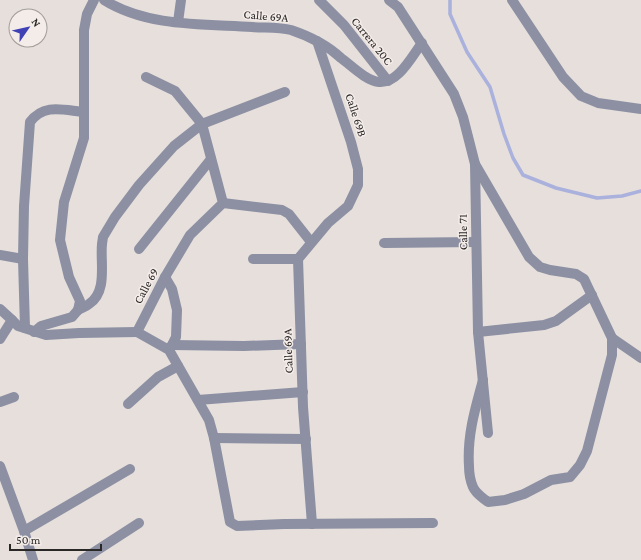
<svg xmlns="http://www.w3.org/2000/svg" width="641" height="560" viewBox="0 0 641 560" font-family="'Crimson Pro',serif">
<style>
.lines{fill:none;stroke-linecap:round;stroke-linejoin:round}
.stream{stroke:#a9b1dc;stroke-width:3.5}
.minor{stroke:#8c90a2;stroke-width:10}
.labels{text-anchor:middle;stroke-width:3;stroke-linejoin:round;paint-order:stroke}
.street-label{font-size:12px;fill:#2a2827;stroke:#f4ece9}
</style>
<rect width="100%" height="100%" fill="#e6dfdc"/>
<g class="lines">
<polyline class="stream" points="450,0 450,14 467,52 490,87 504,134 513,158 523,175 556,188 597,198 622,196 641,191"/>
<g class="minor">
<path d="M104,0C147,27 203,24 252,27C264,28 279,27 291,30C309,36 327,45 341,58C352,66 365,80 379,82C398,84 412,56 422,43"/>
<polyline points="319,0 344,25 388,81"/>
<polyline points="389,0 398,7 454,94 463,117 475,164 478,332 488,433"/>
<polyline points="512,0 563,77 581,96 598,103 641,109"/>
<polyline points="178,22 181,0"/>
<polyline points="146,77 175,91 202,124 223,203 190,235 165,277 137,332 169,350 209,420 214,438 230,522 237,526 284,524 433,523"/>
<path d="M475,164L529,257L540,267L550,270L576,274L584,279L612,338V355L587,451L580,465L570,477L551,480L524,494L505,500L488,502C482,497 476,494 473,487C470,480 469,473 469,466C467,436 475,409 483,380"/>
<polyline points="223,203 282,210 289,214 311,242"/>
<polyline points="384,243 476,242"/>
<polyline points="139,249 211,159"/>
<polyline points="0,255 23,259"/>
<polyline points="253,259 298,259"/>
<polyline points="165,277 172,289 177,310 176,337 170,349"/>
<polyline points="0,309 12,320 0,339"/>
<path d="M78,310C81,308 86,307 89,304C108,292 100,262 102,244L103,237L115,217L139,185L174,146L202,124L285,92"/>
<polyline points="12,320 18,326 46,335 79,333 137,332"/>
<path d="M25,328L23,259L24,206L30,122C44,103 63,110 84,112"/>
<polyline points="34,332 41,326 72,317 78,310 80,301 69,277 60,240 64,202 84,138 84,30 87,14 94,0"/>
<polyline points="478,332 544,325 556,321 592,295"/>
<polyline points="612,338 641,358"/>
<polyline points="172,345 244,346 301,344"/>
<polyline points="198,400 303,392"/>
<polyline points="0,402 14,397"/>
<polyline points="128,404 158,377 178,366"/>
<polyline points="214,438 306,439"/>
<polyline points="0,466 24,531 33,560"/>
<polyline points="312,524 303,407 298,259 328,223 348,206 358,185 358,169 351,142 317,41"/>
<polyline points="24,531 130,469"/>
<polyline points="82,560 139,523"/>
</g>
</g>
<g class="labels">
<g class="street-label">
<text transform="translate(266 16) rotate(5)" y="4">Calle 69A</text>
<text transform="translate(372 41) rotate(51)" y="4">Carrera 20C</text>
<text transform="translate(356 115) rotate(72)" y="4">Calle 69B</text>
<text transform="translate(463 232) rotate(-91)" y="4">Calle 71</text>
<text transform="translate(146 286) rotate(-62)" y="4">Calle 69</text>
<text transform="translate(288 351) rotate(-92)" y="4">Calle 69A</text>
</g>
</g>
<g transform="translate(28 28) rotate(56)"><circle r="19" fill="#f4ece9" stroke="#a39e9b"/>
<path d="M0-3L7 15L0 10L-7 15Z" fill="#4141b6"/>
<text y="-6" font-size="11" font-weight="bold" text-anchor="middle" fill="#2a2827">N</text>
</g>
<path d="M10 544v6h91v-6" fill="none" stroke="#2a2827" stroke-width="2"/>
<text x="16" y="544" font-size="12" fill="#2a2827" stroke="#f4ece9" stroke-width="3" paint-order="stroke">50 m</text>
</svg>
